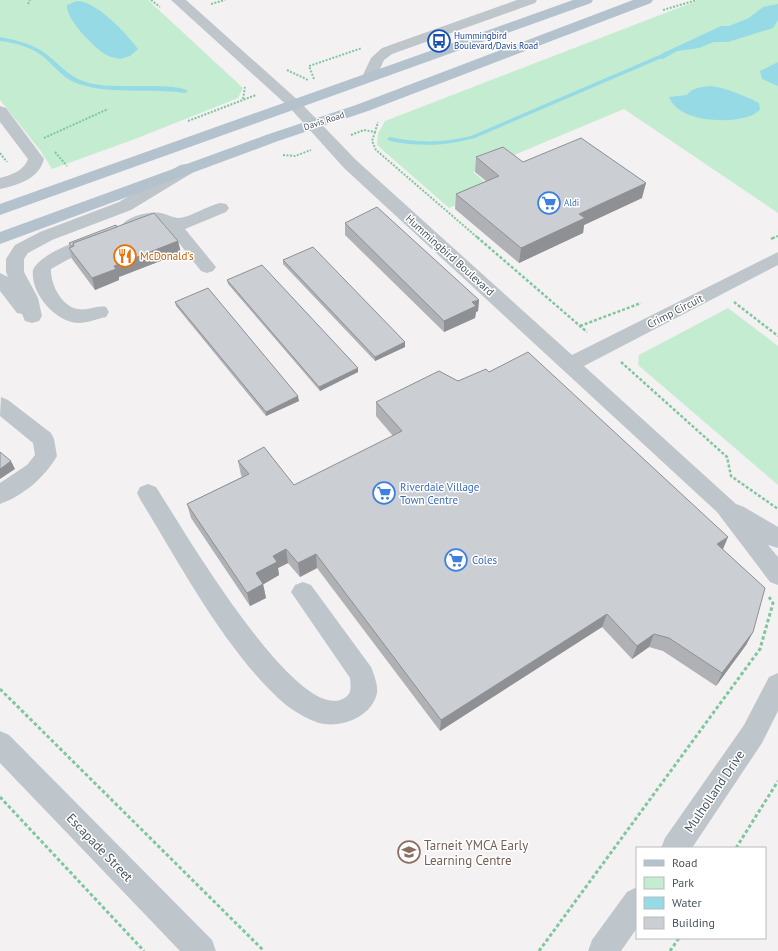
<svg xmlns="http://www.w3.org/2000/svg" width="778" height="951" viewBox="0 0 778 951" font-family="'PT Sans',sans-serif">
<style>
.green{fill:#c4ecd1}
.water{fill:#95dae5}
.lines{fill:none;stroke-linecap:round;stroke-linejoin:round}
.stream{fill:#95dae5;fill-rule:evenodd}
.path-far2{stroke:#7fc79e;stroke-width:2;stroke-dasharray:2 1.5;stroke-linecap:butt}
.path-far1{stroke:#7fc79e;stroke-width:2.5;stroke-dasharray:3 2;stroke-linecap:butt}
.path{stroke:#7fc79e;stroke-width:3;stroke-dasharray:3.5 2.5;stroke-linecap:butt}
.minor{fill:#bec6cc;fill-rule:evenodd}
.major{fill:#b3c2cd;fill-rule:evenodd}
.wall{fill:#afb1b5}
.shaded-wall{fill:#8e9094}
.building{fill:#cbced3;stroke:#8e9094}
.labels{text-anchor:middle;stroke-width:3;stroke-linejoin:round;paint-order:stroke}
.far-transit-label{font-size:9px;fill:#164399;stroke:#fff;text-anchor:start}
.far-street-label{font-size:9px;fill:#4a555d;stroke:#fff}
.far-shop-label{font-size:9px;fill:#366cbe;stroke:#fff;text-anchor:start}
.street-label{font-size:11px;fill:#4a555d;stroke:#fff}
.food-label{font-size:11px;fill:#c56008;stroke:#fff;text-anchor:start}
.shop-label{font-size:11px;fill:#366cbe;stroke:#fff;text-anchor:start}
.near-street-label{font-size:13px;fill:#4a555d;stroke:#fff}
.near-education-label{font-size:13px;fill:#785e54;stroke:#fff;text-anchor:start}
</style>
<rect width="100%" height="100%" fill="#f3f1f1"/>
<g class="green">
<polygon points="0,0 148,0 243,88 238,98 135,139 52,169 40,150 0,100"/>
<polygon points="699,0 778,0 778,213 624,109 473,172 493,189 449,208 377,145 378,134 385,121"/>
<polygon points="728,308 778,346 778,485 638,365 639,355"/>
</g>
<g class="water">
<path d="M77,1C95,0 127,34 138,49L130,56L120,59C114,58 107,56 102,52C92,45 65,18 67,5Z"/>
<polygon points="778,4 778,20 773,28 728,42 714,42 699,48 677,51 663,59 660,59 663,53 689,41 721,26 729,26 749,18 763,7"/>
<polygon points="778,62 778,86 762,79 760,71"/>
<path d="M711,86C729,89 743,95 759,103L760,110C757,112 753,115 750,116C729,124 678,122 669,97L687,95C693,87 701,87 711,86Z"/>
</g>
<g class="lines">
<g class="stream">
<path d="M0,37C16,40 33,44 46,54C63,67 71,80 94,84C115,89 174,82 188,91L185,93C149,87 111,96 76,83C63,78 55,67 45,58C32,47 16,43 0,41Z"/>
<path d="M669,51L672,53L671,54L475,138C444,146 421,147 390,141L387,139L390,137C418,143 443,143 471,136Z"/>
</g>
<g class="path-far2">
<polyline points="151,0 160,7"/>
<polyline points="28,4 30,0"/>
<polyline points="211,4 225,0"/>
<polyline points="663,10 697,0"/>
<polyline points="287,70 308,80"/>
<polyline points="314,79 309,66 362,48"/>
<polyline points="243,99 245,87"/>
<polyline points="188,121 256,95"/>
<polyline points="375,132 372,141 376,150 478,238"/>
<polyline points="351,135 364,130 375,132 378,122"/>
<polyline points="44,138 108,109"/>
<polyline points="55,152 67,166"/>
<polyline points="0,153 7,162"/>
<polyline points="283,155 295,156 311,150"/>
<polyline points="773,238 778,236"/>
</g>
<g class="path-far1">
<polyline points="477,237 587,332"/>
<polyline points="771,239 775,237"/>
<polyline points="734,302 778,336"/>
<polyline points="580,326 641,303"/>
<polyline points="621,362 727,457 731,476 778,509"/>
</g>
<g class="path">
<polyline points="0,689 264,951"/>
<polyline points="0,797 144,951"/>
<polyline points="736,848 778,781"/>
<polyline points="539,951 760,649 773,603 769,597"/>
<polyline points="670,951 679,938"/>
</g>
<g class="minor">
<polygon points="171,0 186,0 300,102 356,160 572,355 778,252 778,265 584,366 736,504 744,507 778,527 778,548 768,545 778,557 778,585 770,582 717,512 344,168 290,108"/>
<polygon points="517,0 537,0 535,3 392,54 384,60 375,80 365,80 362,77 371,58 382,48"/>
<path d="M0,106L6,108L44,159C39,179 18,185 0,189V178C11,175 24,171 28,159L0,122Z"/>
<polygon points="186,164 192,165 194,169 192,173 131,210 52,240 28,253 24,259 24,272 38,298 42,316 39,321 32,323 25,321 22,314 17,313 0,291 0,273 8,277 6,272 6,259 15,245 40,232 119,202 180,165"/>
<path d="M220,203L226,204L229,208L226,212L185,229L216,267L213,271L207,273L201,271L165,225C149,219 138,234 124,230L121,226C128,216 149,211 161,213C166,214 174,218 179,218C191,217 207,206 220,203Z"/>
<path d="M97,235L103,237L106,241L103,245L67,260L51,269C50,284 62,307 78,309C88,311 96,305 106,307L109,312L106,317C97,319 87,323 78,323C55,322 30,293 33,270C41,253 79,240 97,235Z"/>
<path d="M1,397L8,400L51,433L54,439L57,456C45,477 23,496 0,504V483L27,465L35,455L33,443L0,416Z"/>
<path d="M148,484L156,487C180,524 291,715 340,700C352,696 351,689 350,678L291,592L295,585L303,582L311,585L371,667C374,674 378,685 377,693C372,716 344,727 324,724C312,722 295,712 286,705C227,654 181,566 140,499L137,493L140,487Z"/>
<polygon points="778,673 778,711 762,743 692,848 661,848 665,838 744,725 769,677"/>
<polygon points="0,731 9,735 212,940 216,951 180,951 0,763"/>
<polygon points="637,887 637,928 621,951 588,951 592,940 627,892"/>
</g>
<g class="major">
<polygon points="573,0 593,0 591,3 0,215 0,204"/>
<polygon points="633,0 653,0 651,3 368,111 278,141 0,244 0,232 266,135 356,105"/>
</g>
</g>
<g class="wall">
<polygon points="476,157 523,162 642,198 584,225 583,233 519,263 455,209 456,194 486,181 475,172"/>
<polygon points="345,223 479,300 478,311 476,312 475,318 444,332 345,235"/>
<polygon points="117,227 178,241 181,253 119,277 119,280 95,290 72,259 69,248 70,247 69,243"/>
<polygon points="283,260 405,342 405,347 375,361 283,264"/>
<polygon points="227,280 358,372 320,391 228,284"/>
<polygon points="175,302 299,401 266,416 176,306"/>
<polygon points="489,372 728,537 723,549 753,632 746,645 716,686 663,651 649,647 632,659 602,627 440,731 317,568 300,577 288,563 278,568 279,575 263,584 266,598 250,606 191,518 187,504 242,477 241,475 238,461 294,485 393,436 376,416 376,402 458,381"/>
</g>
<g class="shaded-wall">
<polygon points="646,183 642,198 584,225 583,233 519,263 521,248 579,214"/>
<polygon points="178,241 181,253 119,277 119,280 95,290 92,278 114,266"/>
<polygon points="479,300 478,311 476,312 475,318 444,332 444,321 472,302"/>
<polygon points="405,342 405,347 375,361 375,357"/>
<polygon points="358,368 358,372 320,391 319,387"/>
<polygon points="298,396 299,401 266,416 266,412"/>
<polygon points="11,461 15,469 0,479 0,469"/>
<polygon points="728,537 722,551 717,544"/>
<polygon points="286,549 288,563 278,568 279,575 259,587 256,573 273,556"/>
<polygon points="316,554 317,568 300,577 298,563"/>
<polygon points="263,584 266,598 250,606 247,593"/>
<polygon points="607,614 602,627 440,731 441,720"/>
<polygon points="753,632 746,645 716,686 722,673"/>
<polygon points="654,634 649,647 632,659 637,646"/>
</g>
<g class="building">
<polygon points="581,138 646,183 579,214 585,218 521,248 456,194 499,176 476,157 503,147 523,162"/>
<polygon points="377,207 479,300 472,302 476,306 444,321 345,223"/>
<polygon points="154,213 178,241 114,266 116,269 92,278 69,248 74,246 73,243"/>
<polygon points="116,225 117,227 73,243 73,246 72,247 69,243"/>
<polygon points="313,247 405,342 375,357 283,260"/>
<polygon points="262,265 358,368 319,387 227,280"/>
<polygon points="208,288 298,396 266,412 175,302"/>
<polygon points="528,352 728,537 717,544 765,588 753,632 722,673 669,638 654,634 637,646 607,614 441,720 316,554 298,563 286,549 273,556 277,562 256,573 263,584 247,593 187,504 249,474 238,461 264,447 294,485 402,431 376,402 439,371 458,381 486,369 489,372"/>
<polygon points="0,452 11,461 0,469"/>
</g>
<defs>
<g id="bus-ring" transform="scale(1.15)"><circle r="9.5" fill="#fff" stroke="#1a4fb4" stroke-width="1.5"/><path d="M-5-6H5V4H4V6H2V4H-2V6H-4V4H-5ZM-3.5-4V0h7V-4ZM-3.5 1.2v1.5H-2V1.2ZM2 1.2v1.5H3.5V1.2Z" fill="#1a4fb4"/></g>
<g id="supermarket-ring" transform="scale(1.15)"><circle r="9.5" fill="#fff" stroke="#3f7fe0" stroke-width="1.5"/><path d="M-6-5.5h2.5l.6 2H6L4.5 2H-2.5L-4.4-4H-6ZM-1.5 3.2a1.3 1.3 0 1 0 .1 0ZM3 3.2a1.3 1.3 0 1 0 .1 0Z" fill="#3f7fe0"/></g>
<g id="restaurant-ring" transform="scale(1.15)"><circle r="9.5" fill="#fff" stroke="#e8710a" stroke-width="1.5"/><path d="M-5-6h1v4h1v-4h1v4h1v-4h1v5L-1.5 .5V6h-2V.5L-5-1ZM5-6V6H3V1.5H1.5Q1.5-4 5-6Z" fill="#e8710a"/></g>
<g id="school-ring" transform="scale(1.15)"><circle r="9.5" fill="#fff" stroke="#8d6e63" stroke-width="1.5"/><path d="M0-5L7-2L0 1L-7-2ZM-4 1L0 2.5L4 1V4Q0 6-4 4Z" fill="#8d6e63"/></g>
</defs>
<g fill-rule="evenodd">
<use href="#bus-ring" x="439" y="41"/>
<use href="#supermarket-ring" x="549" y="203"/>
<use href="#restaurant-ring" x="125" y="256"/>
<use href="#supermarket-ring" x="384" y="493"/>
<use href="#supermarket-ring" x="456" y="560"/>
<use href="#school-ring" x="409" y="852"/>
</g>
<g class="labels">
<g class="far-transit-label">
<text x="454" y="39">Hummingbird<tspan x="454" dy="10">Boulevard/Davis Road</tspan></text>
</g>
<g class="far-street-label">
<text transform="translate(324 121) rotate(-18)" y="3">Davis Road</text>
</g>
<g class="far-shop-label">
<text x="564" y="206">Aldi</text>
</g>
<g class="street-label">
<text transform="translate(450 255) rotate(42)" y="4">Hummingbird Boulevard</text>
<text transform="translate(675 311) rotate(-27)" y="4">Crimp Circuit</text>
</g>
<g class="food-label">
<text x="140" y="260">McDonald's</text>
</g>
<g class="shop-label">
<text x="400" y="491">Riverdale Village<tspan x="400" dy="13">Town Centre</tspan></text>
<text x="472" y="564">Coles</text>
</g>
<g class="near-street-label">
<text transform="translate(714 791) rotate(-56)" y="5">Mulholland Drive</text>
<text transform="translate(100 847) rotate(46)" y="5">Escapade Street</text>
</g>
<g class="near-education-label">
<text x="424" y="850">Tarneit YMCA Early<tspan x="424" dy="15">Learning Centre</tspan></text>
</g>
</g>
<rect x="636" y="847" width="130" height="92" fill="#ffffff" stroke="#b7bbbe"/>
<rect x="644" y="860" width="20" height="6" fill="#b3c2cd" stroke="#b7bbbe"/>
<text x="672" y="867" font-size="12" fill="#4a555d">Road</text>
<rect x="644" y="877" width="20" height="12" fill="#c4ecd1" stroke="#b7bbbe"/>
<text x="672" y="887" font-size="12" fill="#4a555d">Park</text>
<rect x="644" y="897" width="20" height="12" fill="#95dae5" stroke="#b7bbbe"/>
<text x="672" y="907" font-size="12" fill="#4a555d">Water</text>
<rect x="644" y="917" width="20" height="12" fill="#cbced3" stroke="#b7bbbe"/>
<text x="672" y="927" font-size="12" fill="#4a555d">Building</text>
</svg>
